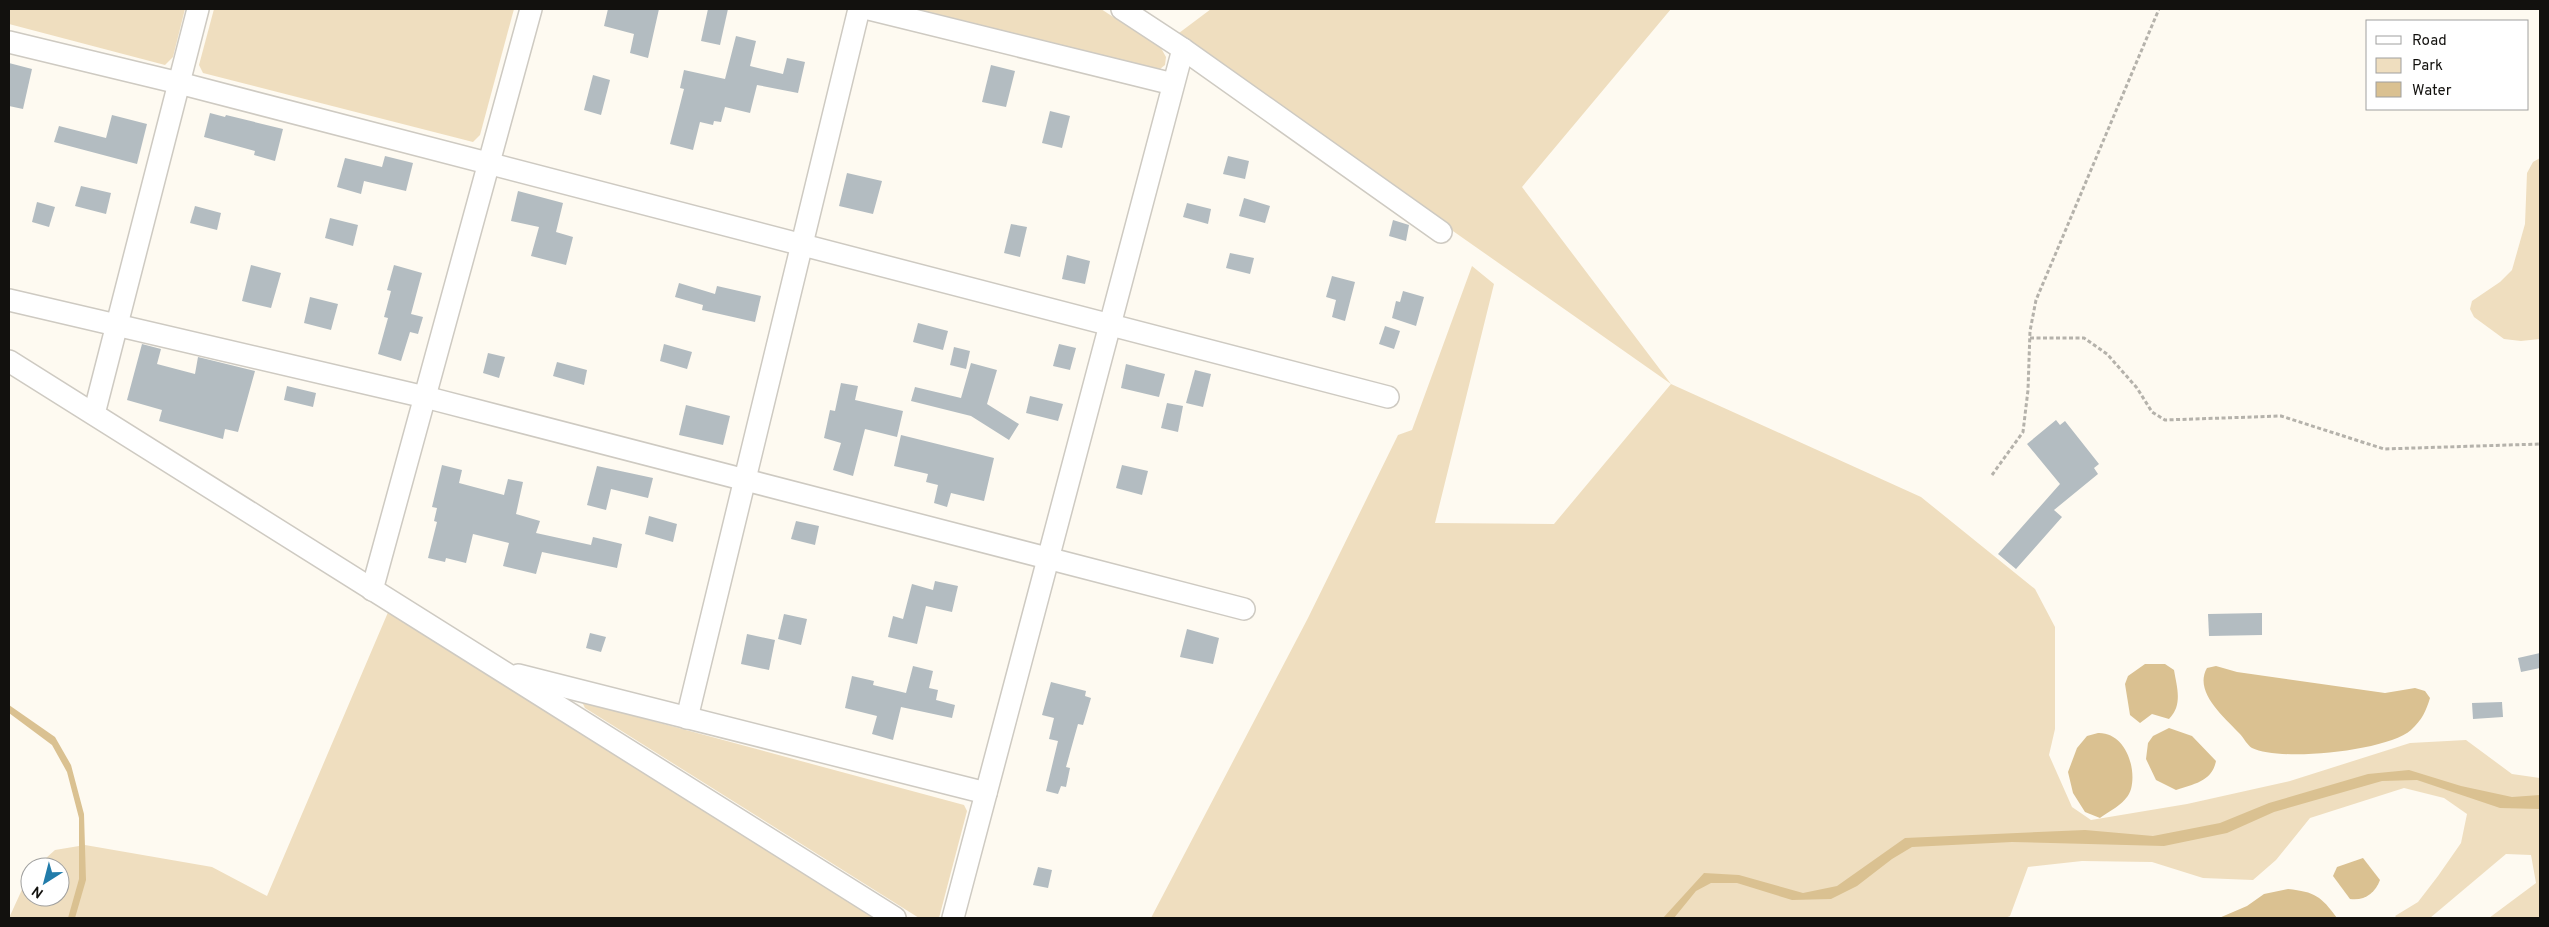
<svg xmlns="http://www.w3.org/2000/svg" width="2549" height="927" viewBox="0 0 2549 927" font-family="Overpass,sans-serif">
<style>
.green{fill:#efdebf}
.water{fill:#dac191}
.building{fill:#b3bcc1}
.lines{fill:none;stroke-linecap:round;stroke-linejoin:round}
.minor-casing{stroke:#cecac2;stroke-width:24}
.path{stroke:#b5b2ab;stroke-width:3;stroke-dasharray:4 2.5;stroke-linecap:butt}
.minor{stroke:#fff;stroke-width:21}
</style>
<rect width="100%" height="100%" fill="#fefaf1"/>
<g class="green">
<polygon points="9,9 185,9 173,57 165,65 9,24"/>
<polygon points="214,9 514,9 480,135 473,142 203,73 199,65"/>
<polygon points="914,9 1101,9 1161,48 1166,57 1165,65 1160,69"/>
<polygon points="1211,9 1671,9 1522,187 1671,384 1921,497 2035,589 2055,627 2055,729 2049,755 2072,807 2091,820 2187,804 2290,781 2410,743 2466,740 2512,774 2540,778 2540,918 2489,918 2536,883 2531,855 2506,854 2430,918 2397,918 2395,916 2418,902 2438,876 2461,843 2467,814 2444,798 2404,788 2310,818 2276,860 2253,880 2203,878 2152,862 2082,861 2028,867 2010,916 2005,918 1151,918 1308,618 1398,435 1412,430 1472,266 1494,284 1435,523 1554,524 1671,384 1175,36"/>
<polygon points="2540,158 2540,339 2521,341 2504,339 2474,317 2470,309 2472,301 2500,282 2512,270 2525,224 2527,173 2533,162"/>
<polygon points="389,610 880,918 9,918 30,872 30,897 60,897 60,867 36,867 55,850 85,845 212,867 267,896"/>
<polygon points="582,702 964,805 967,811 939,918 919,918 585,708"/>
</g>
<g class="water">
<path d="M2145,664H2165L2174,670C2177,688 2183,705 2169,719L2152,714L2140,723L2130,715L2125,684L2128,676Z"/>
<path d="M2216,666L2237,672L2385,693L2415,688L2425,691L2430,698C2426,711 2422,720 2411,730C2387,751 2281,762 2252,748C2247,745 2244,738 2240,734C2225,718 2193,692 2207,668Z"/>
<polygon points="9,705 55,737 71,765 84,814 86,880 75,918 68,918 79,879 79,818 67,772 52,745 9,713"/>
<path d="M2169,728L2192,736L2216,761C2212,782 2193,784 2176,790L2156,780L2146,759L2148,743L2153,736Z"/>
<path d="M2098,733C2124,732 2137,766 2131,789C2127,803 2111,810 2100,818L2085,812L2073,793L2068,772L2077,748L2087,736Z"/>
<polygon points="2409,770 2461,786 2512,797 2540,795 2540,809 2500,808 2417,780 2382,781 2274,812 2227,833 2164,846 2012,842 1912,847 1892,859 1857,886 1831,899 1792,900 1737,883 1711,883 1696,891 1674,918 1663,918 1704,873 1739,875 1803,893 1837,886 1905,838 2085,830 2153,836 2220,823 2269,803 2368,774"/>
<path d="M2363,858L2380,880C2375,893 2365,901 2350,899L2333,876L2337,867Z"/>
<path d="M2288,889C2315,892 2321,896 2337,918H2219L2247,906L2264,894Z"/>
</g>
<g class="building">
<polygon points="608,9 659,9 648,58 630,53 634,34 604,26"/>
<polygon points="708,9 728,9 720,45 701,41"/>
<polygon points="736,36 756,41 750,66 783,74 787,58 805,62 798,93 757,85 750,113 725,107 721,122 714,121 713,125 700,122 693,150 670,144 684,89 680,88 684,70 725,79"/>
<polygon points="9,63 32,69 23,109 9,106"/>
<polygon points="991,65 1015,71 1006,107 982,102"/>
<polygon points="593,75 610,80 601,115 584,110"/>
<polygon points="1050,111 1070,116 1062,148 1042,143"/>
<polygon points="210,113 225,117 226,115 283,129 275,161 254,155 255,151 204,137"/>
<polygon points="112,115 147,124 137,164 54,142 59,126 106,138"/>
<polygon points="385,156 413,163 406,191 364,181 361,194 337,187 345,158 382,167"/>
<polygon points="1228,156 1249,161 1245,179 1223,174"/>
<polygon points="847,173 882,181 873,214 839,206"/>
<polygon points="81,186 111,193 106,214 75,206"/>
<polygon points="518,191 563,203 556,232 573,237 566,265 531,256 539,227 511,221"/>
<polygon points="1244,198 1270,206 1265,223 1239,216"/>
<polygon points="37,202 55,207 49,227 32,222"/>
<polygon points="1187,203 1211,209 1208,224 1183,217"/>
<polygon points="195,206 221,213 217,230 190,223"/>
<polygon points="330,218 358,225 353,246 325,238"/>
<polygon points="1393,220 1409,225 1406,241 1389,236"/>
<polygon points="1011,224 1027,227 1020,257 1004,253"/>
<polygon points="1230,253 1254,258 1250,274 1226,268"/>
<polygon points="1067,255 1090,261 1085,284 1062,279"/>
<polygon points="251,265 281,273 271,308 242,301"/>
<polygon points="394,265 422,273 411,314 423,317 418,334 410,332 401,361 378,354 388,318 384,317 391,291 387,290"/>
<polygon points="1332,276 1355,282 1345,321 1332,317 1336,300 1326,297"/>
<polygon points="679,283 715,294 717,286 761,296 755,322 702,310 703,305 675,297"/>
<polygon points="1403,291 1424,297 1416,326 1392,318 1396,301 1400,302"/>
<polygon points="310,297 338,304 331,330 304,323"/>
<polygon points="918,323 948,331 943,350 913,342"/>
<polygon points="1385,326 1400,331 1394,349 1379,344"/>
<polygon points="142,344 161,349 157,364 195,374 198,357 255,371 238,432 225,429 223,439 159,421 162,410 127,400"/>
<polygon points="664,344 692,352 687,369 660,361"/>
<polygon points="1059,344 1076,348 1070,370 1053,366"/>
<polygon points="954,347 970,351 966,369 950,365"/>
<polygon points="488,353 505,357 499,378 483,373"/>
<polygon points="557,362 587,370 584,385 553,376"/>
<polygon points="971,363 997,370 987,404 1019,424 1009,440 971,416 911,401 915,387 961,398"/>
<polygon points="1126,364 1165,374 1159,397 1121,388"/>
<polygon points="1195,370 1211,374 1203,407 1186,403"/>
<polygon points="841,383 858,386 855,400 903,411 897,437 865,429 853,476 833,470 841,443 824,438 830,410 835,411"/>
<polygon points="287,386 316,393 313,407 284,400"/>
<polygon points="1030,396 1063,404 1058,421 1026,413"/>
<polygon points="1167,403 1183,406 1178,432 1161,428"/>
<polygon points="686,405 730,416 723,445 679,435"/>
<polygon points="2056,420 2060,425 2065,421 2099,464 2094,468 2098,474 2054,510 2062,517 2016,569 1998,554 2060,484 2027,444"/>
<polygon points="901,435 994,458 984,501 951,493 947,507 934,503 938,485 926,482 928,474 894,466"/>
<polygon points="442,465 462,470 459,483 504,495 508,479 523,482 516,514 540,521 536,533 591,545 593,537 622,544 617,568 542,552 536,574 503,566 509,543 473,534 466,563 446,558 445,562 428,558 437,522 434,521 437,508 432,507"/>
<polygon points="1122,465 1148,471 1142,495 1116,488"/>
<polygon points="597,466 653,478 648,498 611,489 606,510 587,505"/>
<polygon points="649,516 677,524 673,542 645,534"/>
<polygon points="796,521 819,526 815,545 791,539"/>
<polygon points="935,581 958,586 952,612 926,606 917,644 888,637 893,616 903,619 912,584 933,590"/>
<polygon points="2262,613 2262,635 2209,636 2208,614"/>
<polygon points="784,614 807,619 801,645 778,639"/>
<polygon points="1187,629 1219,638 1213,664 1180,657"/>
<polygon points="590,633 606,637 601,652 586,648"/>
<polygon points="747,634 775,640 769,670 741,664"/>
<polygon points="2540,653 2540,668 2521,672 2518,658"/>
<polygon points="913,666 933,671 929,688 938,690 936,700 955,705 952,718 901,707 893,740 872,734 877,716 845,708 852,676 874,681 873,685 906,693"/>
<polygon points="1051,682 1086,691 1085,696 1091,698 1083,725 1078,724 1066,767 1070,768 1066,787 1061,786 1058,794 1046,791 1058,741 1049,739 1054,718 1042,715"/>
<polygon points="2502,702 2503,717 2473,719 2472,703"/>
<polygon points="1038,867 1052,870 1048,888 1033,885"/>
</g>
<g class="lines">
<g class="minor-casing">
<g id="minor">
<polyline points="869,9 1173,84"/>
<polyline points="1122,9 1183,49 1441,232"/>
<polyline points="9,42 179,83 1388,397"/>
<polyline points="9,300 425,397 1244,609"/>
<polyline points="9,361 895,918"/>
<polyline points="94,414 198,9"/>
<polyline points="372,590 531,9"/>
<polyline points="518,675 986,793"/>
<polyline points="687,718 859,9"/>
<polyline points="953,918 1183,49"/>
</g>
</g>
<g class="path">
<polyline points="2030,338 2084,338 2107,354 2137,388 2152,412 2165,420 2281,416 2384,449 2540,444"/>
<polyline points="1992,475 2023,432 2028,390 2030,331 2036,300 2159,9"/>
</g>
<use href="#minor" class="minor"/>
</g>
<rect width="2549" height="927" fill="none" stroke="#12110e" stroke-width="20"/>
<rect x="2366" y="20" width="162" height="90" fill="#ffffff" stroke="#a0a09f"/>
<rect x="2376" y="36" width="25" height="8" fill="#ffffff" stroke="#a0a09f"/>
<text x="2412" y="45" font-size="15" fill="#12110e">Road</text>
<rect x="2376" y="58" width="25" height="15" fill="#efdebf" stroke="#a0a09f"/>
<text x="2412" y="70" font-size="15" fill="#12110e">Park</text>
<rect x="2376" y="82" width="25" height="15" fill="#dac191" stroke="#a0a09f"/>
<text x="2412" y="95" font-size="15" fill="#12110e">Water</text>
<g transform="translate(45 882) rotate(216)"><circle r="24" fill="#ffffff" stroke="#a0a09f"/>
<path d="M0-4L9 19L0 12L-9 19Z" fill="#227caa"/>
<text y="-8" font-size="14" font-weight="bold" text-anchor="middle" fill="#12110e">N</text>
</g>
</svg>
